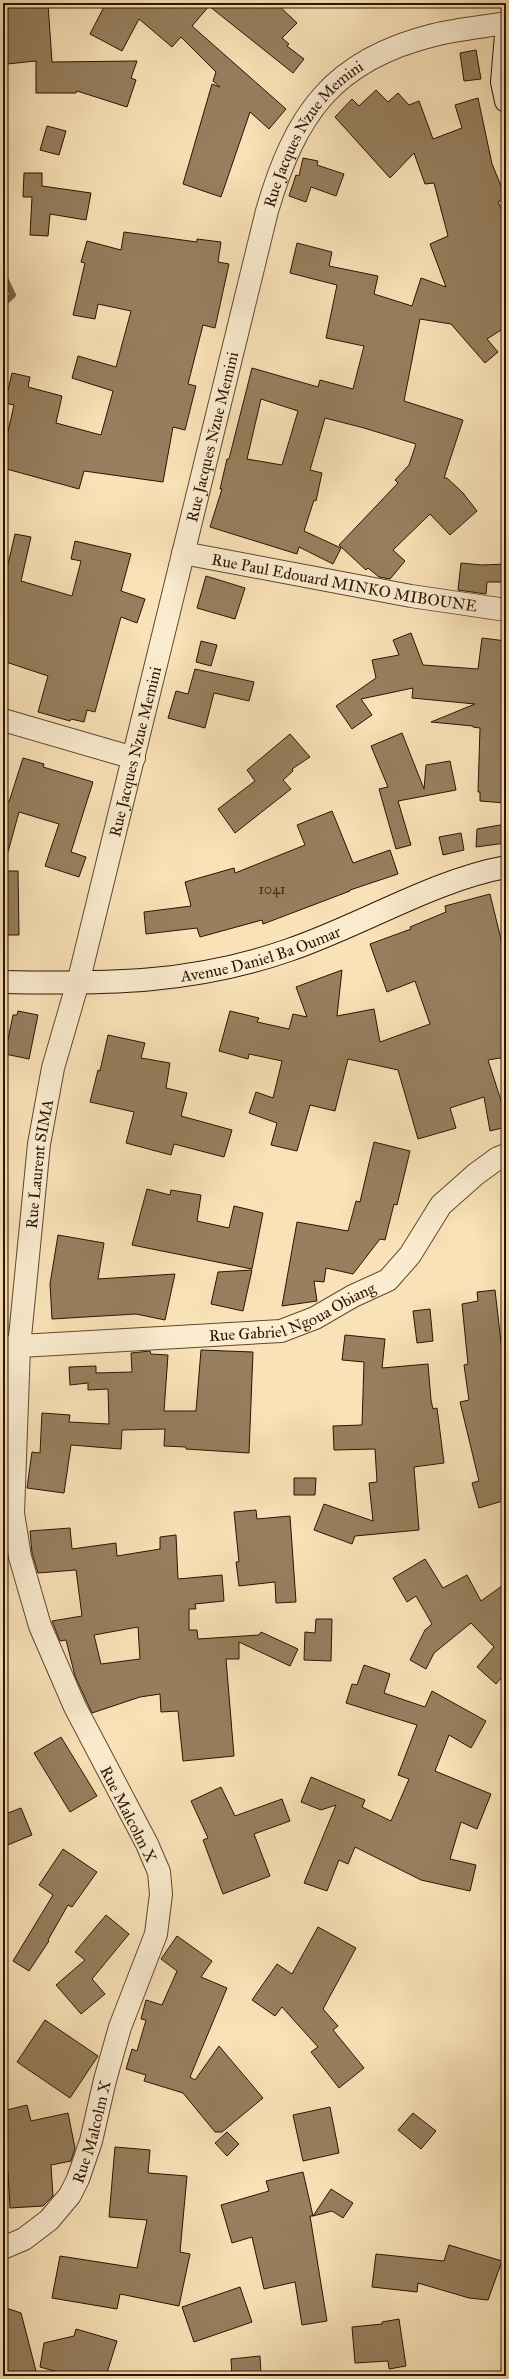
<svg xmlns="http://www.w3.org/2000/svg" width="509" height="2379" viewBox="0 0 509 2379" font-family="'IM FELL Great Primer',serif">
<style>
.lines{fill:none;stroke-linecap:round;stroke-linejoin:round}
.stream{stroke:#7e6549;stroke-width:6}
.building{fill:#977f5f;stroke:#2d1300;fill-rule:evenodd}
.minor-casing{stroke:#60472e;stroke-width:24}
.secondary-casing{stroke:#2d1300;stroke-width:24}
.minor{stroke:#fbecd0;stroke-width:22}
.secondary{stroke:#fbecd0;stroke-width:22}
.labels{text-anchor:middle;stroke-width:3;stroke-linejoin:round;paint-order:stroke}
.number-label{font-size:14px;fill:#482e18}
.street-label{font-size:16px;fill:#2d1300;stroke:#fbecd0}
</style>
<rect width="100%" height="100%" fill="#f9e2b7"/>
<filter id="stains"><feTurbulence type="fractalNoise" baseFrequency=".005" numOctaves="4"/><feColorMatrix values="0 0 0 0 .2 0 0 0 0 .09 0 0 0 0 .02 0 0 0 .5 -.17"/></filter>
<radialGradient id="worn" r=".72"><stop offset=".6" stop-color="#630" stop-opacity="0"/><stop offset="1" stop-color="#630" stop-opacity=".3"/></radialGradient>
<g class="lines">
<polyline class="stream" points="3,274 13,295 3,304"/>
</g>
<g class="building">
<polygon points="106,3 276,3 297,23 282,38 289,44 287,46 304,59 293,73 209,6 192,26 286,109 269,129 250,112 221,197 183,184 212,84 220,87 213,81 216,72 181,37 172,47 139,19 122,51 90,34"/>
<polygon points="48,4 52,62 137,61 131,78 136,80 127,107 77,91 76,93 36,93 36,61 7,64 3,8"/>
<polygon points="476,50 481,79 464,81 460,53"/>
<path d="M376,90L388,102L398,93L409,105L419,101L433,139L462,128L455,105L478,98L492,164L506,198L498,202L506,219V327L487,339L498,352L485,363L451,324L420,319L404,401L463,420L444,478H447L463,493L477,511L450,535L430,514L393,550L405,561L390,579L379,577L368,568L366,570L339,545L398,483L395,480L409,465L416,444L364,428L325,418L310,470L322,473L316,501L314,500L304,531L341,548L333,564L299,547L297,554L210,527L222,489H220L227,459H229L252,368L318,387L320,380L353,389L364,346L326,338L337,285L290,273L297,243L332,252L329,266L378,276L374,294L412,306L421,278L446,287L430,244L448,236L434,183L425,184L414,153L390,178L335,117L352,99L359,106ZM261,399L298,411L282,465L247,459Z"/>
<polygon points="47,126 66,131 59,155 40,150"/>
<polygon points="303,158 318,161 317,165 344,174 336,196 311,187 306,202 289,196 296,175 299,176"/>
<polygon points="24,173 42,173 42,186 91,193 86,220 50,214 48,236 30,235 32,197 23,197"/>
<polygon points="124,232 197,242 197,239 221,242 218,262 229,264 215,328 203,325 188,384 196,386 185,430 173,427 163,482 84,471 79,489 3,468 3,454 14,405 5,403 12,373 30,377 28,387 62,396 56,423 101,435 113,391 72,378 78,356 116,367 131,311 98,304 95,319 73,315 85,263 81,262 87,241 121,250"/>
<polygon points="15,534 31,537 21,581 72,596 81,561 71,559 75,541 131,554 121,591 145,599 137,623 121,617 95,712 87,710 84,722 71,719 70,721 38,712 48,676 3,661 3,586"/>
<polygon points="461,563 482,565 506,564 506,582 487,582 486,594 458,590"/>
<polygon points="206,576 245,588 235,619 197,608"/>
<polygon points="411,633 423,665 478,669 482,638 506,641 506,803 480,801 480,792 478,792 480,728 473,727 473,726 431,722 475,704 412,698 413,688 361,699 372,715 352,729 336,706 376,678 372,660 399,655 393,640"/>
<polygon points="201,641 217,645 211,666 196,662"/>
<polygon points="195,669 254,682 249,701 214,693 205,728 168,718 176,691 188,694"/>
<polygon points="402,733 424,789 426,765 450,761 456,790 398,801 411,845 396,849 379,789 388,787 371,746"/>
<polygon points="290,734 310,757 292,769 293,771 283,780 291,789 235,833 218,809 255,781 247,770"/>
<polygon points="23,758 44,764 43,767 93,782 71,852 86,857 79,877 45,866 59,824 19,812 8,852 3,851 3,801 9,802"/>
<polygon points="332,811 353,863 390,850 398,874 350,890 350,891 263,924 262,920 200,937 197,928 146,934 144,912 191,906 185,882 234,868 235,873 305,845 297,825"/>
<polygon points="506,824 506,843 476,847 477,829"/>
<polygon points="461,833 464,850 443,855 439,837"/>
<polygon points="3,871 18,871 19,935 3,935"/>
<polygon points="490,894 506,960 506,1057 488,1060 505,1113 506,1127 490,1131 484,1097 450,1108 456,1128 418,1139 398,1070 348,1059 335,1111 310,1105 297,1151 271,1145 277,1123 249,1113 256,1092 273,1098 282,1061 249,1054 248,1059 219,1051 230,1011 259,1018 257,1022 289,1029 293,1014 307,1017 296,987 342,970 337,1016 374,1009 380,1042 430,1024 415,981 387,992 370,944 411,929 410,927 446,912 445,906"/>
<polygon points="18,1011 38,1015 29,1059 5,1054 13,1015 17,1015"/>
<polygon points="108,1035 145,1043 141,1058 170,1063 166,1088 187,1093 181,1116 232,1130 224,1157 174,1144 171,1155 126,1143 134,1112 90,1102 98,1070 100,1071"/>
<polygon points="374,1142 410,1151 397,1205 394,1204 385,1240 380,1239 353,1274 326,1268 324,1282 314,1281 317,1301 282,1306 297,1222 348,1231 356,1201 360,1202"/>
<polygon points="147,1189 170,1195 171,1190 201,1195 197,1221 229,1228 234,1206 263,1213 252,1269 132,1245"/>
<polygon points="58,1235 104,1243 98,1279 175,1274 165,1320 136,1314 52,1319 50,1284"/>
<polygon points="252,1270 243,1311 211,1304 218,1272"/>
<polygon points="495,1290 503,1360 506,1359 506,1500 479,1508 472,1483 479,1481 460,1402 469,1400 464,1365 468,1364 462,1304 478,1301 477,1292"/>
<polygon points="430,1309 433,1341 417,1343 413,1311"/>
<polygon points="345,1335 385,1339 382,1368 428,1364 431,1400 433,1409 437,1408 444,1463 414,1467 419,1530 355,1536 352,1544 314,1530 324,1504 373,1521 369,1483 377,1482 375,1449 334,1450 333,1426 362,1425 364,1362 342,1360"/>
<polygon points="201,1350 253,1352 249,1453 186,1449 186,1447 164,1446 165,1429 122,1430 121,1449 71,1445 64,1493 27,1488 32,1452 40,1453 42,1413 70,1415 69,1422 109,1424 108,1389 88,1390 88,1383 70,1385 69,1367 96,1366 96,1373 132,1372 131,1353 150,1351 151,1354 168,1355 164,1411 196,1411"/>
<polygon points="294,1478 316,1478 315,1495 294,1495"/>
<polygon points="256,1510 257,1519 290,1516 296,1602 276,1603 275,1582 239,1586 236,1562 239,1562 234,1512"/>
<path d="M70,1528L72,1549L116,1543L117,1556L160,1549V1537L176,1535L178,1579L222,1575L224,1601L195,1604L196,1609H189V1630H197L198,1639L259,1635L261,1632L298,1649L290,1666L239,1642V1659H226L234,1756L183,1761L178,1711L161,1712L160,1694L140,1697L92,1713L75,1676L66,1640L60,1641L52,1621L82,1616L76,1570L38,1573L32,1553L30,1531ZM138,1627L140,1659L101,1664L94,1635Z"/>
<polygon points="425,1559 443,1588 467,1575 481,1601 506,1583 506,1672 496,1684 477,1667 494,1647 471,1623 434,1653 426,1669 410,1660 425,1630 432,1624 416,1596 407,1602 393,1578"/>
<polygon points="316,1619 332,1619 331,1661 304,1660 305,1632 315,1633"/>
<polygon points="364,1665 390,1674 384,1693 425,1707 432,1691 486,1721 471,1748 449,1735 435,1771 491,1794 477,1829 461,1822 450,1859 476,1865 470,1891 421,1880 355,1847 348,1864 339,1860 327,1891 304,1883 336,1805 321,1810 301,1802 311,1777 365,1800 362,1807 391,1821 409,1779 398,1775 417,1725 346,1703 352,1684 357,1685"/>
<polygon points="61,1737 97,1796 70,1812 34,1753"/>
<polygon points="221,1787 235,1816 282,1799 290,1821 254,1834 270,1876 223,1894 203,1840 208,1838 191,1801"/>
<polygon points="21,1808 32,1835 3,1847 3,1815"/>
<polygon points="63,1849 97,1872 72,1907 68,1905 48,1940 49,1941 29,1971 13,1961 53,1895 39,1885"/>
<polygon points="106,1915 129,1934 92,1979 105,1994 81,2014 56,1985 85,1960 75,1952"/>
<polygon points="318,1927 356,1948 323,2009 338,2026 333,2030 364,2068 339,2088 311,2052 318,2047 282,2007 275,2016 252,2000 277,1964 292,1974"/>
<polygon points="177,1936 212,1961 201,1977 227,1988 190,2077 195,2080 219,2046 263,2098 222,2132 215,2132 183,2093 144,2081 146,2075 126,2069 132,2049 137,2051 146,2020 141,2019 146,2000 162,2005 177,1971 161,1959"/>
<polygon points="45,2020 98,2056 70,2098 17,2062"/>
<polygon points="27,2105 31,2121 68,2113 75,2148 71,2161 51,2165 53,2196 43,2206 10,2208 8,2173 3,2149 3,2111"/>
<polygon points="330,2107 339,2153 303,2161 293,2115"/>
<polygon points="413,2113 436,2131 421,2149 398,2130"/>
<polygon points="227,2132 239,2144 227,2156 215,2143"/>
<polygon points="115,2147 150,2150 148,2173 187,2176 180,2252 190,2254 179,2306 120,2294 117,2309 52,2298 60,2256 137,2268 147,2220 109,2217"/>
<polygon points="303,2172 313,2216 310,2216 327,2321 302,2325 295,2282 264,2289 252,2237 232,2243 221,2205 269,2191 266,2181"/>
<polygon points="331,2189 353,2203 343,2218 332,2211 313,2216"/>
<polygon points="449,2245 502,2261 488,2300 469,2298 418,2283 417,2292 372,2287 376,2254 444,2261"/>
<polygon points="240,2287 252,2322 194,2342 182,2307"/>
<polygon points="3,2307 21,2313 36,2371 22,2373 23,2376 3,2376"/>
<polygon points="399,2319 406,2366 389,2369 388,2361 355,2363 352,2327 382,2324 382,2322"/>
<polygon points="76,2329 117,2341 106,2376 72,2376 40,2367 44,2343 74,2336"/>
<polygon points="260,2356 261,2376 232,2376 231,2359"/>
</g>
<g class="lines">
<g class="minor-casing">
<g id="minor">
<path id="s1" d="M183,553L411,596L506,610"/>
<polyline points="3,720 134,758"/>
<path id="s2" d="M3,1347L281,1331L315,1318L353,1296L388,1280L410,1255L441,1205L476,1174L498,1158L506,1155"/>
<path id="s3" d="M3,2248L24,2239L49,2220L70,2195L78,2179L91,2141L105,2080L120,2027L156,1934L161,1894L159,1872L147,1844L75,1707L40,1626L20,1557L13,1513L19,1347L39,1144L53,1068L80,975L267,211C295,115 332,60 434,35C457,29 482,27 506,23"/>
</g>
</g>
<g class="secondary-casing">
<g id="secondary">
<polyline points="506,35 502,82 506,101"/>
<path id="s4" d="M3,982C105,984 192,984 289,950C360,926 434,880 506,867"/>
</g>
</g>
<use href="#minor" class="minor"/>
<use href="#secondary" class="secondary"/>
</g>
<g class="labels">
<g class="number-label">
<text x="272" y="894">1041</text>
</g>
<g class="street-label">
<text dy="6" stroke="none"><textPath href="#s3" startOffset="2237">Rue Jacques Nzue Memini</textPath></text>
<text dy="6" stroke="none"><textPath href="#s3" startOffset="1913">Rue Jacques Nzue Memini</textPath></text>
<text dy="6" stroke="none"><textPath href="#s1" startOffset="164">Rue Paul Edouard MINKO MIBOUNE</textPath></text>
<text dy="6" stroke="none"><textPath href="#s3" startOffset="1589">Rue Jacques Nzue Memini</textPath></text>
<text dy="6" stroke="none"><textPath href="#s4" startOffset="261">Avenue Daniel Ba Oumar</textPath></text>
<text dy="6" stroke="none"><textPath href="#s3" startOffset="1165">Rue Laurent SIMA</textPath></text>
<text dy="6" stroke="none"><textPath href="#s2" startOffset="294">Rue Gabriel Ngoua Obiang</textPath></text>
<text transform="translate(129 1814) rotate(63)" y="6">Rue Malcolm X</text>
<text dy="6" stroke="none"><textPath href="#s3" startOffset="154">Rue Malcolm X</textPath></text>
</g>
</g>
<rect width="509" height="2379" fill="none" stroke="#f9e2b7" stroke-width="16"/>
<rect x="4" y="4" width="501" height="2371" fill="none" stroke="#2d1300" stroke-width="2"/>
<rect x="8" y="8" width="493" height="2363" fill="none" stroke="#2d1300"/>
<rect width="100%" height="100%" filter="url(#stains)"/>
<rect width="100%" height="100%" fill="url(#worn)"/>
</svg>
